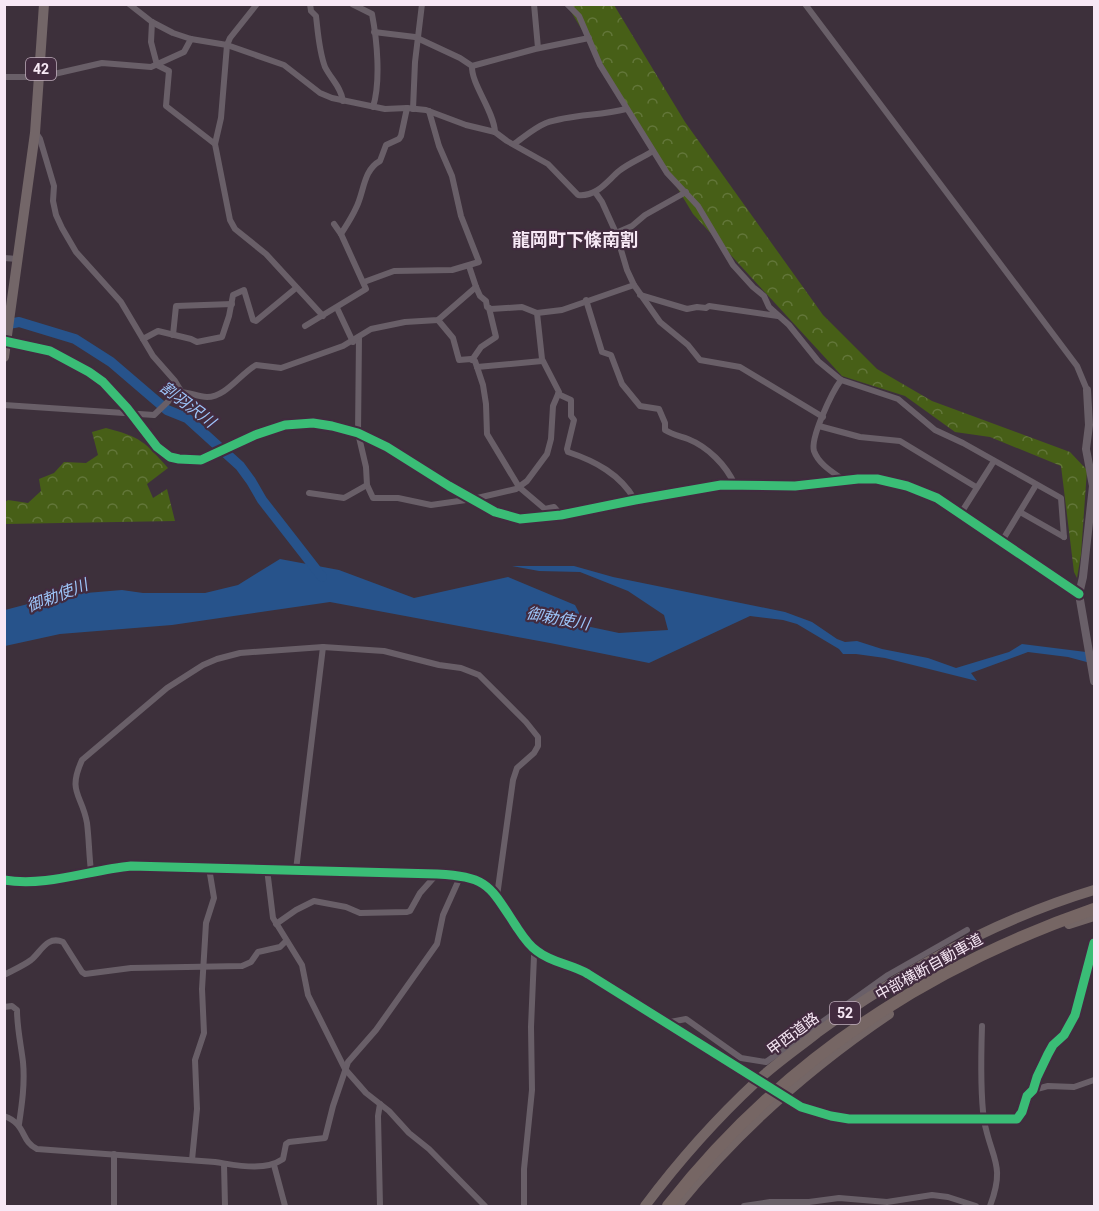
<svg xmlns="http://www.w3.org/2000/svg" width="1099" height="1211" viewBox="0 0 1099 1211" font-family="Roboto,'Noto Sans JP',sans-serif">
<style>
.forest{fill:url(#forest-crowns)}
.water{fill:#27538b}
.lines{fill:none;stroke-linecap:round;stroke-linejoin:round}
.river{stroke:#27538b;stroke-width:10}
.minor{stroke:#695f68;stroke-width:6}
.tertiary{stroke:#695f68;stroke-width:8}
.primary{stroke:#736668;stroke-width:10}
.trunk{stroke:#746666;stroke-width:10}
.motorway{stroke:#766664;stroke-width:12}
.cycleway-casing{stroke:#422b3f;stroke-width:13}
.cycleway{stroke:#3abd76;stroke-width:9}
.labels{text-anchor:middle;stroke-width:4.5;stroke-linejoin:round;paint-order:stroke}
.shield{fill:#422b3f;stroke:#c1afbe;stroke-width:1.5}
.shield-label{font-size:14px;font-weight:bold;fill:#f7e8f5}
.street-label{font-size:15px;fill:#f7e8f5;stroke:#422b3f}
.water-label{font-size:16px;font-style:italic;fill:#9dc5f9;stroke:#422b3f}
.quarter-label{font-size:18px;font-weight:bold;fill:#f7e8f5;stroke:#422b3f}
</style>
<defs>
<pattern id="forest-crowns" width="20" height="18" patternUnits="userSpaceOnUse" patternTransform="scale(1.5)"><rect width="20" height="18" fill="#475f17"/><path d="M2 6a3 3 0 1 1 6 0M12 15a3 3 0 1 1 6 0" fill="none" stroke="#627639"/></pattern>
</defs>
<rect width="100%" height="100%" fill="#3d303b"/>
<g class="forest">
<polygon points="567,5 614,5 685,122 823,315 877,369 932,401 1070,452 1087,470 1081,554 1077,578 1074,572 1061,466 990,437 955,432 905,396 842,376 693,214"/>
<path d="M106,428C141,437 145,442 168,468L147,484L153,498L167,489L175,521L5,524V502L8,500L28,503L41,491L39,479L54,473L64,462L86,463L98,455L92,432Z"/>
</g>
<polygon class="water" points="280,559 339,570 414,598 508,577 575,605 586,626 619,633 668,630 664,615 628,591 580,572 539,571 512,566 574,566 613,577 785,612 812,622 837,639 845,642 857,641 882,649 928,658 956,668 1009,652 1022,644 1094,653 1094,664 1068,657 1028,652 971,673 977,681 885,658 856,654 843,654 839,649 797,624 783,620 750,616 649,663 550,643 330,602 172,625 60,634 5,646 5,610 62,595 122,590 143,593 205,593 238,585"/>
<g class="lines">
<polyline class="river" points="4,325 19,322 75,339 111,362 167,410 187,418 240,466 251,481 262,500 322,577"/>
<g class="minor">
<path d="M129,4L152,22L173,33L191,39L227,45L284,65L320,93L332,98L385,109L407,108L426,110L466,125L495,132L507,141L548,164L578,195C597,197 607,181 619,171C629,163 642,158 653,151"/>
<path d="M310,4L311,11L316,16C318,33 319,51 325,67C331,79 341,87 343,101"/>
<path d="M352,4L372,14C377,40 381,81 373,107"/>
<polyline points="534,4 538,48"/>
<polyline points="567,4 579,16 600,65 667,173 698,206 733,265 753,287 764,296 769,307 789,325 818,361 841,380 898,399 935,430 963,443 1061,498 1064,537"/>
<polyline points="805,4 1077,366 1087,390"/>
<polyline points="152,22 151,42 157,65 169,71 166,106 215,144 230,220 235,229 266,254 323,316"/>
<polyline points="374,32 415,37 460,58 472,66 535,49 589,38"/>
<path d="M472,66C471,84 494,111 495,132"/>
<polyline points="4,77 41,77 102,63 151,67 184,52 191,39"/>
<polyline points="413,109 415,62 422,4"/>
<polyline points="36,133 40,139 54,186 53,201 56,215 62,228 76,252 121,302 153,356 175,381 181,391"/>
<polyline points="215,144 221,118 227,45 230,38 257,4"/>
<path d="M514,144C524,137 534,128 546,123C572,114 600,116 626,109"/>
<polyline points="595,192 602,202 616,233 627,270 634,285 660,322 688,345 700,360 740,367 823,417"/>
<polyline points="616,233 632,226 645,215 686,192"/>
<path d="M341,234C346,226 352,217 356,208C364,193 363,170 380,161L386,145L399,139L401,136L407,108"/>
<polyline points="4,258 18,259"/>
<polyline points="469,266 476,287 480,296 486,301 487,307 491,309 522,307 537,313 562,310 634,285"/>
<polyline points="364,282 394,271 452,270 479,262 461,216 452,176 439,146 429,111"/>
<polyline points="640,295 687,309 697,307 706,308 709,306 778,316"/>
<path d="M586,300L602,352L611,355L622,384L640,406L659,409L665,423V430C673,435 680,436 688,439C708,447 726,465 735,485"/>
<polyline points="337,308 353,342"/>
<polyline points="438,320 453,338 459,360 471,359 475,361 483,385 486,404 487,434 519,487 545,509 554,507 561,515"/>
<polyline points="305,326 366,289 341,234 334,224"/>
<polyline points="173,335 176,306 232,304"/>
<polyline points="359,337 358,433 366,467 367,485 373,498 398,498 431,505 473,499 516,489 527,481 547,454 551,439 553,406 559,392 542,359 537,313"/>
<polyline points="143,339 158,331 191,339 197,342 222,337 229,316 233,295 244,290 253,320 256,321 296,288"/>
<polyline points="472,360 481,347 496,337 489,308"/>
<polyline points="477,367 542,361"/>
<path d="M841,380C832,392 810,438 814,451C819,465 834,473 845,481"/>
<path d="M558,394L571,400V416L574,420L567,449L568,452C595,461 620,474 635,500"/>
<path d="M4,405L154,415L178,392C188,391 197,397 207,397C226,397 240,374 256,365L281,368L343,346L371,329L405,322L438,320L476,287"/>
<polyline points="819,426 860,437 900,441 976,487"/>
<polyline points="309,493 344,498 367,485"/>
<polyline points="1020,512 1064,537"/>
<polyline points="961,513 994,461"/>
<polyline points="1002,541 1036,485"/>
<polyline points="267,869 273,918 302,965 308,995 345,1069 366,1093 389,1111 409,1133 429,1149 485,1206"/>
<polyline points="296,870 323,647"/>
<path d="M91,871C89,855 89,839 87,823C82,794 67,793 82,760L167,688L203,665L217,659L240,653L323,647L384,651L439,665L461,668L479,675L526,722L538,737V746L534,753L517,768L513,780L497,896"/>
<polyline points="276,924 296,910 314,901 346,907 360,913 407,912 410,911 420,893 437,874"/>
<path d="M4,975C13,970 23,966 31,960C41,952 47,935 63,942L82,972L85,974L131,968L242,966L251,962L258,952L280,947L286,941"/>
<path d="M4,1007L12,1006L17,1010C17,1028 21,1045 23,1062C25,1083 22,1104 19,1124"/>
<polyline points="665,1023 686,1019 741,1058 766,1062 888,975 967,930"/>
<path d="M982,1026C981,1056 980,1091 984,1120C991,1159 1006,1164 990,1206"/>
<polyline points="1033,1090 1048,1086 1074,1087 1094,1080"/>
<path d="M4,1116C27,1124 20,1141 37,1149L215,1162C236,1165 264,1172 283,1159L286,1144L289,1142L325,1138L333,1106L348,1062L376,1030L437,944L443,915L461,875"/>
<polyline points="984,1119 1017,1119 1022,1112 1027,1096 1033,1090 1037,1077 1048,1054 1053,1045 1064,1035 1075,1015 1094,943"/>
<polyline points="114,1154 114,1206"/>
<polyline points="192,1160 197,1109 195,1060 204,1033 202,989 206,923 214,898 209,868"/>
<polyline points="224,1164 225,1206"/>
<polyline points="274,1165 285,1206"/>
<polyline points="380,1206 378,1116 380,1104"/>
<polyline points="524,1206 524,1169 532,1090 531,1027 534,956 537,951"/>
<polyline points="744,1206 770,1202 809,1202 839,1198 887,1202 932,1195 948,1197 976,1206"/>
</g>
<g class="tertiary">
<polyline points="4,341 50,351 89,372 103,382 127,408 157,447 170,457 179,459 201,460 255,435 285,425 313,423 332,426 358,433 387,447 449,486 495,512 520,519 561,515 635,500 721,485 795,486 858,479 877,479 907,486 937,498 1079,594"/>
<polyline points="1087,390 1089,425 1086,449 1093,486 1083,577 1079,594 1094,681"/>
<path d="M4,880C47,887 89,870 131,866L437,874C488,877 489,885 516,926C522,935 528,945 537,951C552,963 571,964 588,974L801,1107L831,1116L849,1119H984"/>
</g>
<polyline class="primary" points="4,357 35,133 44,4"/>
<g class="trunk">
<polyline points="1069,924 1094,916"/>
<path d="M645,1206C678,1162 716,1119 757,1081C775,1064 797,1049 817,1033C901,972 995,920 1094,890"/>
<path d="M677,1206C738,1131 809,1068 889,1014"/>
</g>
<path class="motorway" d="M668,1206C780,1063 923,968 1094,909"/>
<g class="cycleway-casing">
<g id="cycleway">
<polyline points="4,341 50,351 89,372 103,382 127,408 157,447 170,457 179,459 201,460 255,435 285,425 313,423 332,426 358,433 387,447 449,486 495,512 520,519 561,515 635,500 721,485 795,486 858,479 877,479 907,486 937,498 1079,594"/>
<path d="M4,880C47,887 89,870 131,866L437,874C488,877 489,885 516,926C522,935 528,945 537,951C552,963 571,964 588,974L801,1107L831,1116L849,1119H1017L1022,1112L1027,1096L1033,1090L1037,1077L1048,1054L1053,1045L1064,1035L1075,1015L1094,943"/>
</g>
</g>
<use href="#cycleway" class="cycleway"/>
</g>
<g class="labels">
<g class="shield">
<rect x="26" y="58" width="30" height="22" rx="4.5"/>
<rect x="830" y="1002" width="30" height="22" rx="4.5"/>
</g>
<g class="shield-label">
<text x="41" y="74">42</text>
<text x="845" y="1018">52</text>
</g>
<g class="street-label">
<text transform="translate(929 967) rotate(-29)" y="5">中部横断自動車道</text>
<text transform="translate(793 1034) rotate(-37)" y="5">甲西道路</text>
</g>
<g class="water-label">
<text transform="translate(188 404) rotate(37)" y="6">割羽沢川</text>
<text transform="translate(57 595) rotate(-21)" y="6">御勅使川</text>
<text transform="translate(558 618) rotate(10)" y="6">御勅使川</text>
</g>
<g class="quarter-label">
<text x="575" y="246">龍岡町下條南割</text>
</g>
</g>
<rect width="1099" height="1211" fill="none" stroke="#f7e8f5" stroke-width="12"/>
</svg>
